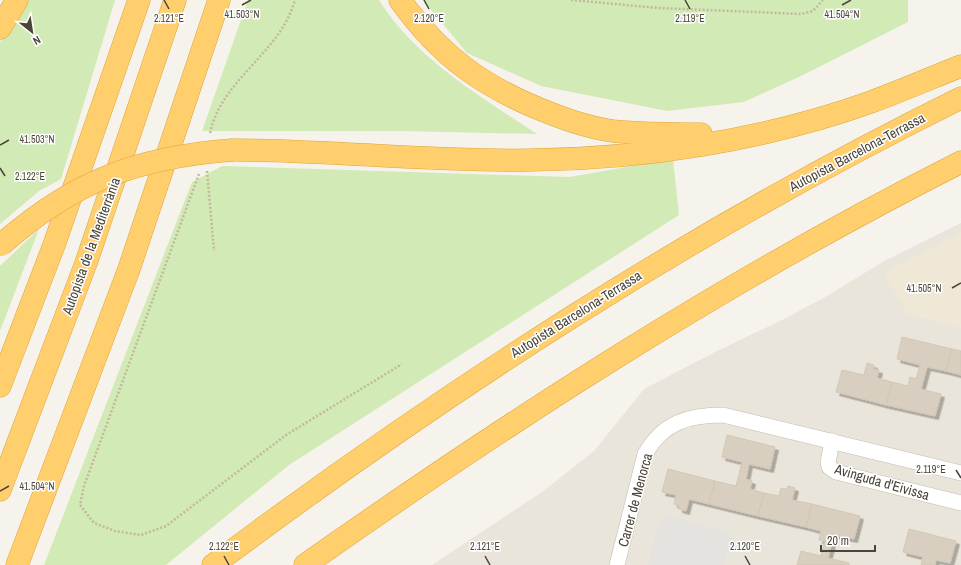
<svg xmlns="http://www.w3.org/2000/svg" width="961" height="565" viewBox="0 0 961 565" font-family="'Archivo Narrow',sans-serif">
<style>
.residential{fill:#eae5da}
.education{fill:#efe8d6}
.green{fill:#d2eab5}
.parking{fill:#e5e3e0}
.building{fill:#d8cfc1;stroke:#d3c7b4;filter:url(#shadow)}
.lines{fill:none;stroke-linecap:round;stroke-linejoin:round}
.street-casing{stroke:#c2bbae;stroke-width:16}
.highway-casing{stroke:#e0a43c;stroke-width:23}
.path{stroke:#c4b79f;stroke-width:2.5;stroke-dasharray:2 2;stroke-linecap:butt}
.street{stroke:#fff;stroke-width:15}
.highway{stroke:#ffcf6e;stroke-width:22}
.highway-bridge-casing{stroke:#e0a43c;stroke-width:23;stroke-linecap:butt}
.highway-bridge{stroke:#ffcf6e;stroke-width:22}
.ticks{fill:none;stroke:#4b4439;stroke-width:1.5}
.labels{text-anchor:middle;stroke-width:3;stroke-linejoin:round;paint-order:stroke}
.street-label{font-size:14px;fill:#4b4439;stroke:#fff}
.ticks-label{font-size:10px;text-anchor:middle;fill:#4b4439;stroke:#fff;stroke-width:3;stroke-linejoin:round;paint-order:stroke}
</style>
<defs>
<filter id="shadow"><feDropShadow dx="3.5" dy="3.5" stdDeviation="0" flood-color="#0004"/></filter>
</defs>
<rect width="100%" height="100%" fill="#f6f3ec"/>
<polygon class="residential" points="961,223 961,565 432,565 542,492 594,451 644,389 715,352 782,320 825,297 886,260"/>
<polygon class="education" points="961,232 961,328 907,314 884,273"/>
<g class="green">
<polygon points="25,0 115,0 61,179 39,191 0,224 0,42"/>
<path d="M248,0H379C416,59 480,96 537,134L404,131H202Z"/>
<polygon points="423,0 908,0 908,22 803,75 744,102 667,111 541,86 467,53"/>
<polygon points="673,159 679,215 289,465 166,565 44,565 192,182 222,166 569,177"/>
<polygon points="39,229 0,331 0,266"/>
</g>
<polygon class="parking" points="663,515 732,533 724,565 648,565 657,529 660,529"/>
<g class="building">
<polygon points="902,337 952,349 946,371 927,367 921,389 941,394 935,416 886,405 892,382 908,386 910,377 916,379 920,365 897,359"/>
<polygon points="952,349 961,351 961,375 946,371"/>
<polygon points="867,363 874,365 873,369 879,370 877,378 892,382 886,405 836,392 842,370 864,375"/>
<polygon points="727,435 775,447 770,469 749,464 746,479 752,481 750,489 764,493 758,516 709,504 715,481 736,486 742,462 722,457"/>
<polygon points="668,469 715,481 709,504 689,499 686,511 679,509 679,506 674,504 676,495 662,492"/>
<polygon points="788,486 795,488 792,500 812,504 806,527 758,516 764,493 779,496 781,488 787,489"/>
<polygon points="812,504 860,516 854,539 834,535 828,558 849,563 849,565 797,565 801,551 821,556 825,541 819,540 821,531 806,527"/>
<polygon points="909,529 956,541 950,563 936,560 935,565 921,565 923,557 903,552"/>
</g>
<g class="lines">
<g class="street-casing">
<g id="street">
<polyline points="832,441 828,463 829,467 836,472 961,503"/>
<path d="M617,565L645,454C663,422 689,415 723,415L961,473"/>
</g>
</g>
<g class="highway-casing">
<g id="highway">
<path d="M400,0C440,56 483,87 547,112C567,120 591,128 613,131C642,134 672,134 701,134"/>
<polyline points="0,28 17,0"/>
<path d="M233,150C332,150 431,162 531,160C643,159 765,140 871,102C901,91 931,78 961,66"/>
<polyline points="0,386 54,245 139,0"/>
<polyline points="0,490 86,263 175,0"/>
<polyline points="17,565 129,269 219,0"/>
<path d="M213,565C450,388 695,229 961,98"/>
<path d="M305,565C515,417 731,278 961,162"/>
</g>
</g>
<g class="path">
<polyline points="571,0 659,8 801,14 813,11 823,0"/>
<path d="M210,133C220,86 266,60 287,20C290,14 293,7 295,0"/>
<polyline points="207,171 214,251"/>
<polyline points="199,174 84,486 80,505 94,523 115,531 141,535 166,526 286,435 402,364"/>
</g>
<use href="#street" class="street"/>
<use href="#highway" class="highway"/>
<g class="highway-bridge-casing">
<path id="highway-bridge" d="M1,245C73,181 138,157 233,150"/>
</g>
<use href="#highway-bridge" class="highway-bridge"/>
</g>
<path class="ticks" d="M164,0L169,9M424,0L429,9M685,0L690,9M242,5L251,0M842,5L851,0M0,145L9,140M0,168L5,176M952,288L961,283M956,470L961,478M0,491L9,486M224,556L229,565M485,556L490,565M745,556L750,565"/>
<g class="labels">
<g class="street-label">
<text transform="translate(857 152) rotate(-28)" y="5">Autopista Barcelona-Terrassa</text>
<text transform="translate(91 246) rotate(-70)" y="5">Autopista de la Mediterrània</text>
<text transform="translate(576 314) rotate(-32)" y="5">Autopista Barcelona-Terrassa</text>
<text transform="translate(882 482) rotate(16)" y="5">Avinguda d'Eivissa</text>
<text transform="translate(635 500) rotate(-75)" y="5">Carrer de Menorca</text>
</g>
</g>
<g class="ticks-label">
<text x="242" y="18">41.503°N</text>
<text x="842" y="18">41.504°N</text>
<text x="169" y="22">2.121°E</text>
<text x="429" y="22">2.120°E</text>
<text x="690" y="22">2.119°E</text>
<text x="37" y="143">41.503°N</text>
<text x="30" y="180">2.122°E</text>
<text x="924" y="292">41.505°N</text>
<text x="931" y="473">2.119°E</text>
<text x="37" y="490">41.504°N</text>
<text x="224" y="550">2.122°E</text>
<text x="485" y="550">2.121°E</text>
<text x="745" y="550">2.120°E</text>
</g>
<g transform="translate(32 32) rotate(150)" stroke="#ffffff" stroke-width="3" paint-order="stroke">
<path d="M0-3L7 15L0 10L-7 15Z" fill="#4b4439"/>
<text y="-6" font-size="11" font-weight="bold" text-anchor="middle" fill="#4b4439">N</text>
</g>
<path d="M821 545v6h54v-6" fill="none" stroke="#4b4439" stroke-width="2"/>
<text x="827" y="545" font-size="12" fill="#4b4439" stroke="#ffffff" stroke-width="3" paint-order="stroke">20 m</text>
</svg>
